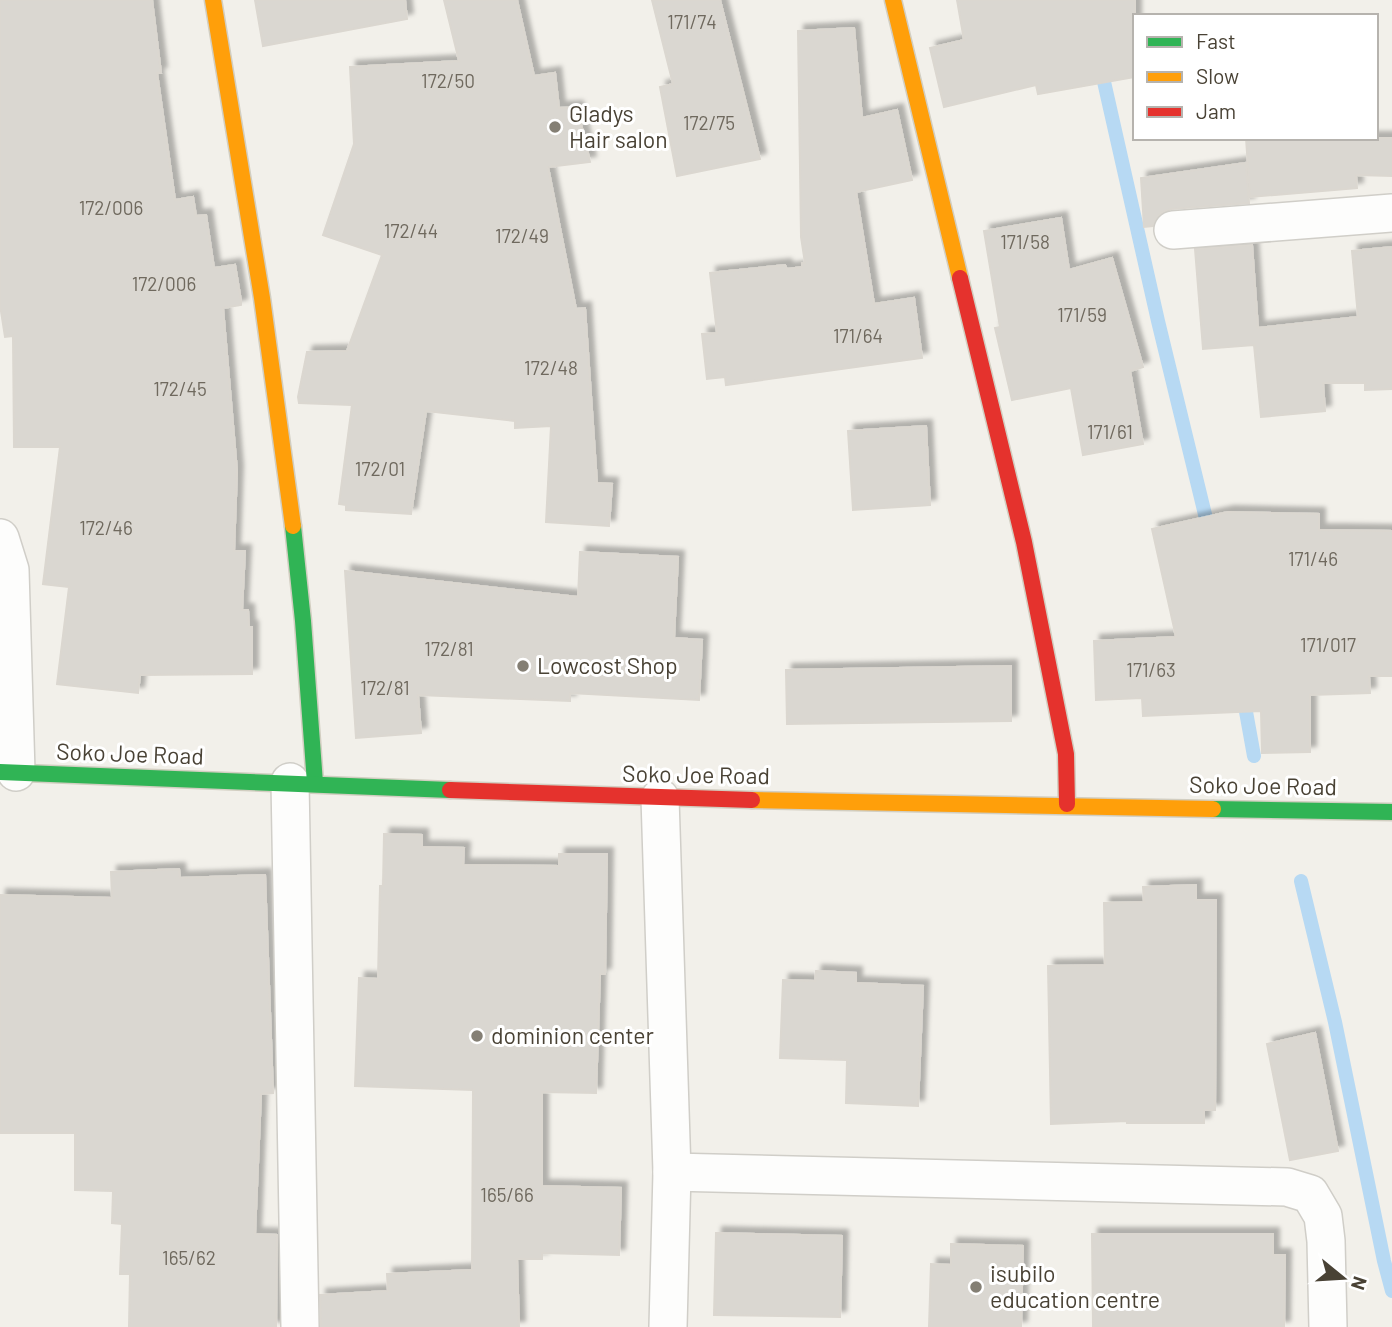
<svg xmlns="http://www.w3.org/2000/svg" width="1392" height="1327" viewBox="0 0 1392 1327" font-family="Barlow,sans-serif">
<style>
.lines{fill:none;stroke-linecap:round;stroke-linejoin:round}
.stream{stroke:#b7d9f3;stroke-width:14}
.building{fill:#dad7d1;stroke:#dbd7d0;stroke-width:2;filter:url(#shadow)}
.street-casing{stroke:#d0cec8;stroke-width:40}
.fast-casing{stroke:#d2cec1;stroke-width:19}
.slow-casing{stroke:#d2cec1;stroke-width:19}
.jam-casing{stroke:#d2cec1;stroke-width:19}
.street{stroke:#fdfdfc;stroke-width:37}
.fast{stroke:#30b455;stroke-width:16}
.slow{stroke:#ff9f0a;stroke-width:16}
.jam{stroke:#e5322d;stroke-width:16}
.poi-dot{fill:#847f74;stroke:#fff;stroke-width:2.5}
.labels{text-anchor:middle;stroke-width:6;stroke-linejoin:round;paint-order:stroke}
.number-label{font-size:19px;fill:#6f695e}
.poi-label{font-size:23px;fill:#494235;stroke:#fff;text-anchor:start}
.street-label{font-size:23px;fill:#494235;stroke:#fff}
</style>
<defs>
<filter id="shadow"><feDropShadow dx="6" dy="-6" stdDeviation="2" flood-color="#0004"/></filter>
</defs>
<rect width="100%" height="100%" fill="#f2f0ea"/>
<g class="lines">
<g class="stream">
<polyline points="1100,64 1158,321 1210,535"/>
<polyline points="1243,695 1254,756"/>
<polyline points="1301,881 1335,1022 1384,1261 1392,1291"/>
</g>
</g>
<g class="building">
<polygon points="0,0 152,0 161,73 157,73 175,200 193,197 196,216 206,215 214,268 235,265 241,301 241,305 223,308 237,471 234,551 245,551 242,610 248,610 249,627 252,627 252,674 140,675 138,693 57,684 69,587 43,584 60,447 14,447 13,336 5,337 0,305"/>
<polygon points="255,0 405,0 407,19 263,46"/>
<polygon points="444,0 517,0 534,76 555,73 559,108 577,107 590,162 548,167 576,309 585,308 597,483 612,484 609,526 546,522 551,426 515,428 515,421 426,411 411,514 346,510 346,505 339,504 352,405 299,403 298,397 307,352 347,351 382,255 323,235 354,144 350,67 459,61"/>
<polygon points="652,0 720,0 760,159 677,176 660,87 673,84"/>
<polygon points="957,0 1135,0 1135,77 1038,94 1036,85 944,107 930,48 964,40"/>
<polygon points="854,28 862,118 897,110 912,180 856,192 874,304 914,298 922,358 726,385 725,377 707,379 702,334 717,333 710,273 785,265 787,269 802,267 802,263 805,263 801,237 798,31"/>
<polygon points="1246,138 1392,138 1392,176 1356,175 1357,188 1250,197"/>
<polygon points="1246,163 1249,203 1171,209 1161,213 1153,226 1144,227 1141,178"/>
<polygon points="1061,218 1069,270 1112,258 1143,367 1130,371 1143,444 1083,455 1071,388 1012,400 995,328 1000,327 984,231"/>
<polygon points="1252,245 1258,328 1358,317 1352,251 1392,247 1392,389 1365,390 1365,383 1323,383 1325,411 1261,417 1254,345 1203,349 1195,249"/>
<polygon points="926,426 930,505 853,510 848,431"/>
<polygon points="1228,512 1319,514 1319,530 1392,531 1392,676 1369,676 1370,693 1310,695 1310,752 1262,753 1261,711 1143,716 1142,698 1096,700 1094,641 1176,637 1152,529"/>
<polygon points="580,552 678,557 674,638 702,640 699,700 570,693 570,701 418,695 421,733 356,738 345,571 578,597"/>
<polygon points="1011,666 1011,721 787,724 786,670"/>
<polygon points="384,834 422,835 422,847 464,848 463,865 559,866 559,854 607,854 605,974 600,974 596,1093 542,1092 542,1186 621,1188 619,1255 542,1253 542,1259 517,1259 519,1327 321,1327 320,1295 388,1291 387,1274 472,1270 473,1090 355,1086 359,978 378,979 380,886 383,886"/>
<polygon points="179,869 180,878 265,875 273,1093 261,1094 255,1234 277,1235 276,1327 129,1327 130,1274 120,1274 122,1224 112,1223 113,1191 75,1190 75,1133 0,1133 0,895 112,898 111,872"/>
<polygon points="1196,885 1196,900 1216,900 1215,1110 1204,1110 1204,1123 1127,1123 1127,1121 1051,1124 1048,966 1105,965 1104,903 1144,902 1143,887"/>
<polygon points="816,971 856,973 856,983 923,986 918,1106 846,1103 847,1060 780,1058 783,980 815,981"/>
<polygon points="1315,1033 1338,1151 1290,1160 1267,1044"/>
<polygon points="716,1233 842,1236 840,1317 714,1315"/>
<polygon points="1092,1234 1273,1234 1273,1255 1285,1255 1284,1327 1093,1327"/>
<polygon points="951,1244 1023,1246 1021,1327 929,1327 931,1264 951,1265"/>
</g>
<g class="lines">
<g class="street-casing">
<g id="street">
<polyline points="1173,230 1392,213"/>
<polyline points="0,538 10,570 16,772"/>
<polyline points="290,782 300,1327"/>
<polyline points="660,798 672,1172 668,1327"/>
<polyline points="672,1172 1287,1187 1310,1194 1323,1216 1326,1241 1328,1327"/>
</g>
</g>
<g class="fast-casing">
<g id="fast">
<polyline points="293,526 303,621 315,783"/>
<polyline points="0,772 450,790"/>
<polyline points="1213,809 1392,812"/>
</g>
</g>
<g class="slow-casing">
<g id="slow">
<polyline points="213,0 262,298 293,526"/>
<polyline points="893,0 960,278"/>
<polyline points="752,800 1213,809"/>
</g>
</g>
<g class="jam-casing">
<g id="jam">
<polyline points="960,278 1024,542 1066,754 1067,804"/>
<polyline points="450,790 752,800"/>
</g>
</g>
<use href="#street" class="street"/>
<use href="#fast" class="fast"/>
<use href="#slow" class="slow"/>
<use href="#jam" class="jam"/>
</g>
<g class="poi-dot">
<circle cx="555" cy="127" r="7"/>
<circle cx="523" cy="666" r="7"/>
<circle cx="477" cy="1036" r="7"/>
<circle cx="976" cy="1287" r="7"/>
</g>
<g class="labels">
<g class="number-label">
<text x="692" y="29">171/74</text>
<text x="448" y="88">172/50</text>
<text x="709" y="130">172/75</text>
<text x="111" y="215">172/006</text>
<text x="411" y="238">172/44</text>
<text x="522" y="243">172/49</text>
<text x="1025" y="249">171/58</text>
<text x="164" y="291">172/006</text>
<text x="1082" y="322">171/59</text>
<text x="858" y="343">171/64</text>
<text x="551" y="375">172/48</text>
<text x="180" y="396">172/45</text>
<text x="1110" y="439">171/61</text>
<text x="380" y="476">172/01</text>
<text x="106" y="535">172/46</text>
<text x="1313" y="566">171/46</text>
<text x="1328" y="652">171/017</text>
<text x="449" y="656">172/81</text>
<text x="1151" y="677">171/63</text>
<text x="385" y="695">172/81</text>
<text x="507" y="1202">165/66</text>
<text x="189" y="1265">165/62</text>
</g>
<g class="poi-label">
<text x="569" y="122">Gladys<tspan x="569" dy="26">Hair salon</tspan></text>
<text x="537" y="674">Lowcost Shop</text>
<text x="491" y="1044">dominion center</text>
<text x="990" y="1282">isubilo<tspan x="990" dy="26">education centre</tspan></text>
</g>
<g class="street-label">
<text transform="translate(130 754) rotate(2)" y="8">Soko Joe Road</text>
<text transform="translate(696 775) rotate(1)" y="8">Soko Joe Road</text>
<text transform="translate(1263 786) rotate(1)" y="8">Soko Joe Road</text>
</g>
</g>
<rect x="1133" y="14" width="245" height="126" fill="#ffffff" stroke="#b6b3ae" stroke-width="2"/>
<rect x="1147" y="37" width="35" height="10" fill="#30b455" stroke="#b6b3ae" stroke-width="2"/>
<text x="1196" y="49" font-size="21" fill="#494235">Fast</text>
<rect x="1147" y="72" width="35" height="10" fill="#ff9f0a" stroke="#b6b3ae" stroke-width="2"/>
<text x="1196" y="84" font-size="21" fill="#494235">Slow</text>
<rect x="1147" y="107" width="35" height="10" fill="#e5322d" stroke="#b6b3ae" stroke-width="2"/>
<text x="1196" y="119" font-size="21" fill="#494235">Jam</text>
<g transform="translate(1343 1278) rotate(108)" stroke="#ffffff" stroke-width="5" paint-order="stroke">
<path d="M0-5L12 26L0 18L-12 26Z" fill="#494235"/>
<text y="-10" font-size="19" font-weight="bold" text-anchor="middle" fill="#494235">N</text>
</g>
</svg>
